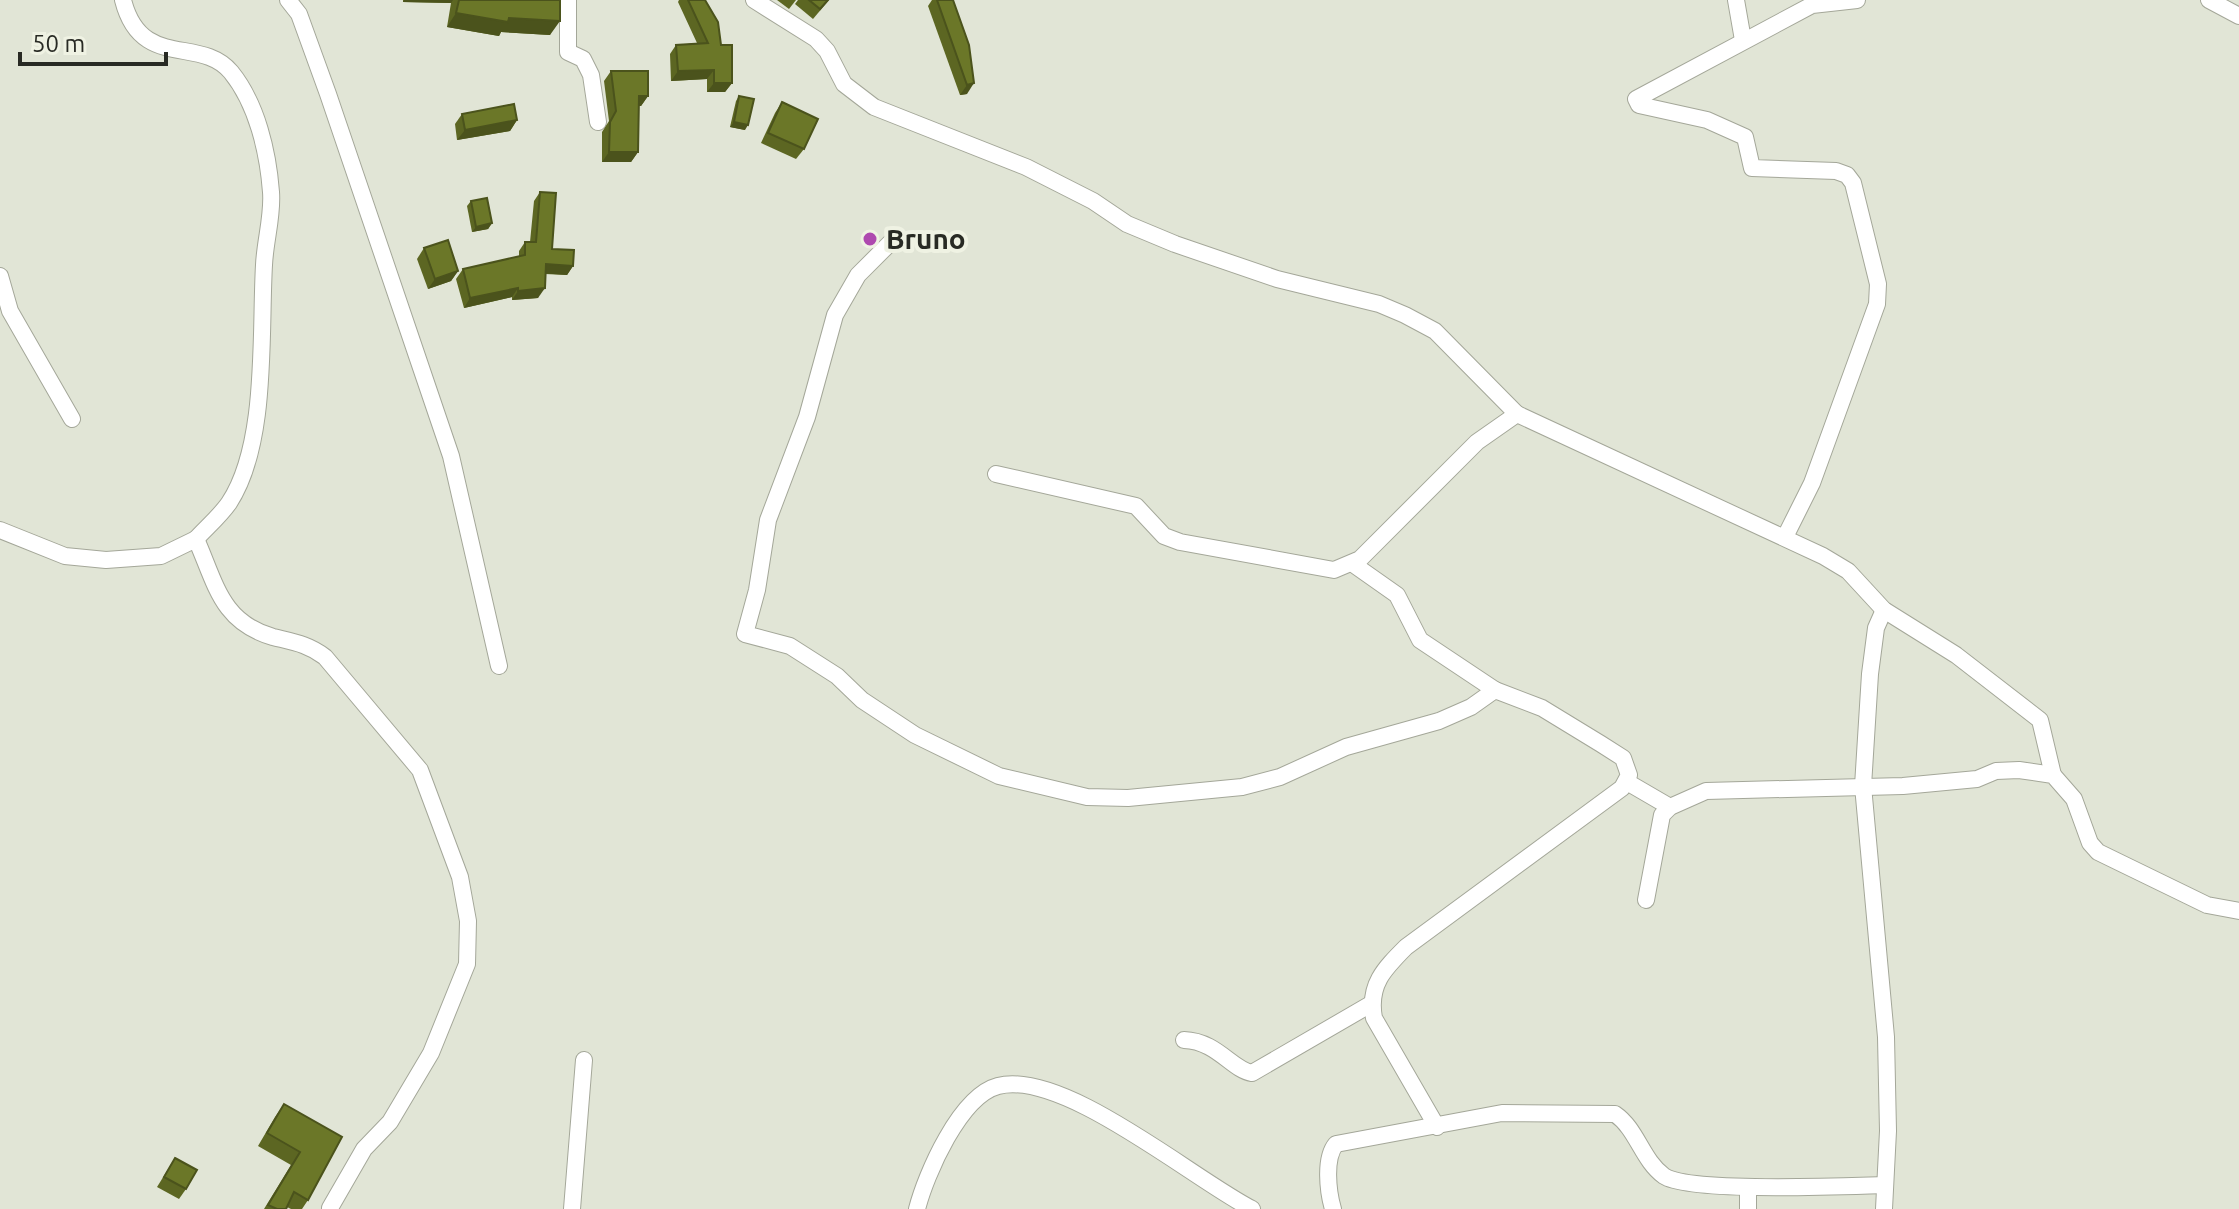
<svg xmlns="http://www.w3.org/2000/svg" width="2239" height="1209" viewBox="0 0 2239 1209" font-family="Ubuntu,sans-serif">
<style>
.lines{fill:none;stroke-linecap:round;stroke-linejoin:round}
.street-casing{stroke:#a4a799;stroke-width:18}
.street{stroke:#fff;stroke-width:16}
.wall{fill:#5c6622}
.shaded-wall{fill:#4b531c}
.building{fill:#6b7728;stroke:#4b531c;stroke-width:2}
.poi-dot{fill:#ae49af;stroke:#eff2e3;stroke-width:3}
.labels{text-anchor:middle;stroke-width:8;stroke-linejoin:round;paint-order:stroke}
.poi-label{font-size:28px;font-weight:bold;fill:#282a24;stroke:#eff2e3;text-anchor:start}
</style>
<rect width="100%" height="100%" fill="#e1e5d6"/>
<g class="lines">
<g class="street-casing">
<g id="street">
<path d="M123,0C141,71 200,35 231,72C257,104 268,152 271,192C273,215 265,241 264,265C260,333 268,444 229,503C220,516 206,528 196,539"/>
<polyline points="288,0 299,14 328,94 451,456 499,666"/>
<polyline points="568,0 568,52 583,59 591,75 598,122"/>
<polyline points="754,0 816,39 827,51 844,84 874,107 1026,167 1093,201 1127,224 1175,244 1277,279 1379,304 1405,315 1435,331 1517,414 1823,556 1848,571 1884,610 1956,655 2040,720 2053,775"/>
<polyline points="1736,0 1743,40"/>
<polyline points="2209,0 2239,16"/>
<path d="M894,239L858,275L835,315L807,417L768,520L757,590L745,634L790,646L837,676L862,700L915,735L999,776L1087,797L1128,798L1242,787L1280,777L1346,747L1439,721L1471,707L1495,690L1542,708L1601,744L1623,758L1629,775L1622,788L1406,947C1384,969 1368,985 1374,1018L1437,1127"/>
<polyline points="0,276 10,311 72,419"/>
<polyline points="996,474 1136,506 1164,536 1180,542 1334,570 1360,559 1477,442 1517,414"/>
<path d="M0,530L65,556L106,560L161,556L196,539C216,584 221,622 273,637C293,642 308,644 325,657L420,770L460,877L468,921L467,964L431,1053L390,1122L364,1149L330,1208"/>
<polyline points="1785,537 1812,483 1877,304 1878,284 1853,183 1847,175 1836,171 1752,168 1745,137 1707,120 1639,105 1636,99 1812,5 1857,0"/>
<polyline points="1353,564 1397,595 1420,640 1495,690"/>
<polyline points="1627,782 1670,807"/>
<polyline points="1646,900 1662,815 1670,807 1706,791 1903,786 1977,779 1996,771 2019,770 2053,775 2074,799 2090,843 2098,852 2207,905 2239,911"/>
<path d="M1184,1040C1217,1041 1232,1070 1252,1073L1371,1004"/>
<polyline points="572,1209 584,1060"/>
<path d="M917,1209C926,1174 960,1096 998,1086C1063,1069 1193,1179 1252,1209"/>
<path d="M1333,1209C1328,1192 1324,1158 1336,1144L1502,1113L1615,1114C1637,1129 1642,1160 1664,1176C1690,1193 1846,1186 1884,1185"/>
<polyline points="1748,1209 1748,1187"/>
<polyline points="1884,1209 1888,1131 1886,1037 1863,786 1870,674 1876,628 1884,610"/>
</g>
</g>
<use href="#street" class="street"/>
</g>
<g class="wall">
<polygon points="403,0 560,0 550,35 501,32 499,36 447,27 451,3 403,2"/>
<polygon points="679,0 705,0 721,45 732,83 725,92 707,92 707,79 671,81 670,54 676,45 697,43 678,2"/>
<polygon points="777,0 796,0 789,9"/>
<polygon points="798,0 829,0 813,19 795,4"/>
<polygon points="932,0 953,0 969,45 967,94 960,95 928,6"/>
<polygon points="611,71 648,96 641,106 639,106 638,152 631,162 602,162 602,132 609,121 604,81"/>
<polygon points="739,96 745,130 730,127 736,101"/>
<polygon points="782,102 804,149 796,159 761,143 775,113"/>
<polygon points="462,114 517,120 510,131 457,140 455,124"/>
<polygon points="540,192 552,249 573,266 567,275 545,274 538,298 512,300 512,297 464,308 456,279 463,269 519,257 519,251 525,242 530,242 534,201"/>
<polygon points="471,201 492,223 488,229 472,232 467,206"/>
<polygon points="424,248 458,271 451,281 428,289 417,259"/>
<polygon points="284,1104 342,1137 308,1200 302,1209 291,1209 287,1207 286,1209 264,1209 291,1165 258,1146 275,1117"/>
<polygon points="175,1158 186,1189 179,1199 157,1187"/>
</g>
<g class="shaded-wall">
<polygon points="404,0 453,0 451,3 403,2"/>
<polygon points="456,13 509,18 560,21 550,35 501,32 499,36 447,27"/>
<polygon points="714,70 707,79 671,81 678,71"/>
<polygon points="714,83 732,83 725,92 707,92"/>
<polygon points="974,83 967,94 960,95 967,85"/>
<polygon points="639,96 648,96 641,106 632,106"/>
<polygon points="517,120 510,131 457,140 465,130"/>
<polygon points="734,122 748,125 745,130 730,127"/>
<polygon points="609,152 638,152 631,162 602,162"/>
<polygon points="492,223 488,229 472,232 476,227"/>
<polygon points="546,264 573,266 567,275 539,273"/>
<polygon points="458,271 451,281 428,289 435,279"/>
<polygon points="518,288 512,297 464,308 470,298"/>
<polygon points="545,288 538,298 512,300 518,291"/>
</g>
<g class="building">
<polygon points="459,0 560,0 560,21 509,18 508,22 456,13"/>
<polygon points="688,0 705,0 718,22 721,45 732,45 732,83 714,83 714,70 678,71 676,45 708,43"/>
<polygon points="809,0 828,0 820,9"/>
<polygon points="937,0 953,0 969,45 974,83 967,85"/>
<polygon points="611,71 648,71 648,96 639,96 638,152 609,152 610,122 616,111"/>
<polygon points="739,96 754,99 748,125 734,122"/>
<polygon points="782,102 818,119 804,149 768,133"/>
<polygon points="514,104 517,120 465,130 462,114"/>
<polygon points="540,192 556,193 552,249 574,250 573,266 546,264 545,288 518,291 518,288 470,298 463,269 525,255 525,242 536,242"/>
<polygon points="487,198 492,223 476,227 471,201"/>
<polygon points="448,240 458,271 435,279 424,248"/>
<polygon points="284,1104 342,1137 308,1200 294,1192 286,1209 277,1209 268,1205 300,1152 267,1133"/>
<polygon points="175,1158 197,1170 186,1189 164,1177"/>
</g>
<circle class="poi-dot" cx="870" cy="239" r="8"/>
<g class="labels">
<g class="poi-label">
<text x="886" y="249">Bruno</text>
</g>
</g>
<path d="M20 52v12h146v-12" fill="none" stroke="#282a24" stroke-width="4"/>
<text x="32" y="52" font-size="24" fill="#282a24" stroke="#eff2e3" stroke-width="6" paint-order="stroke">50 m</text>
</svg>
